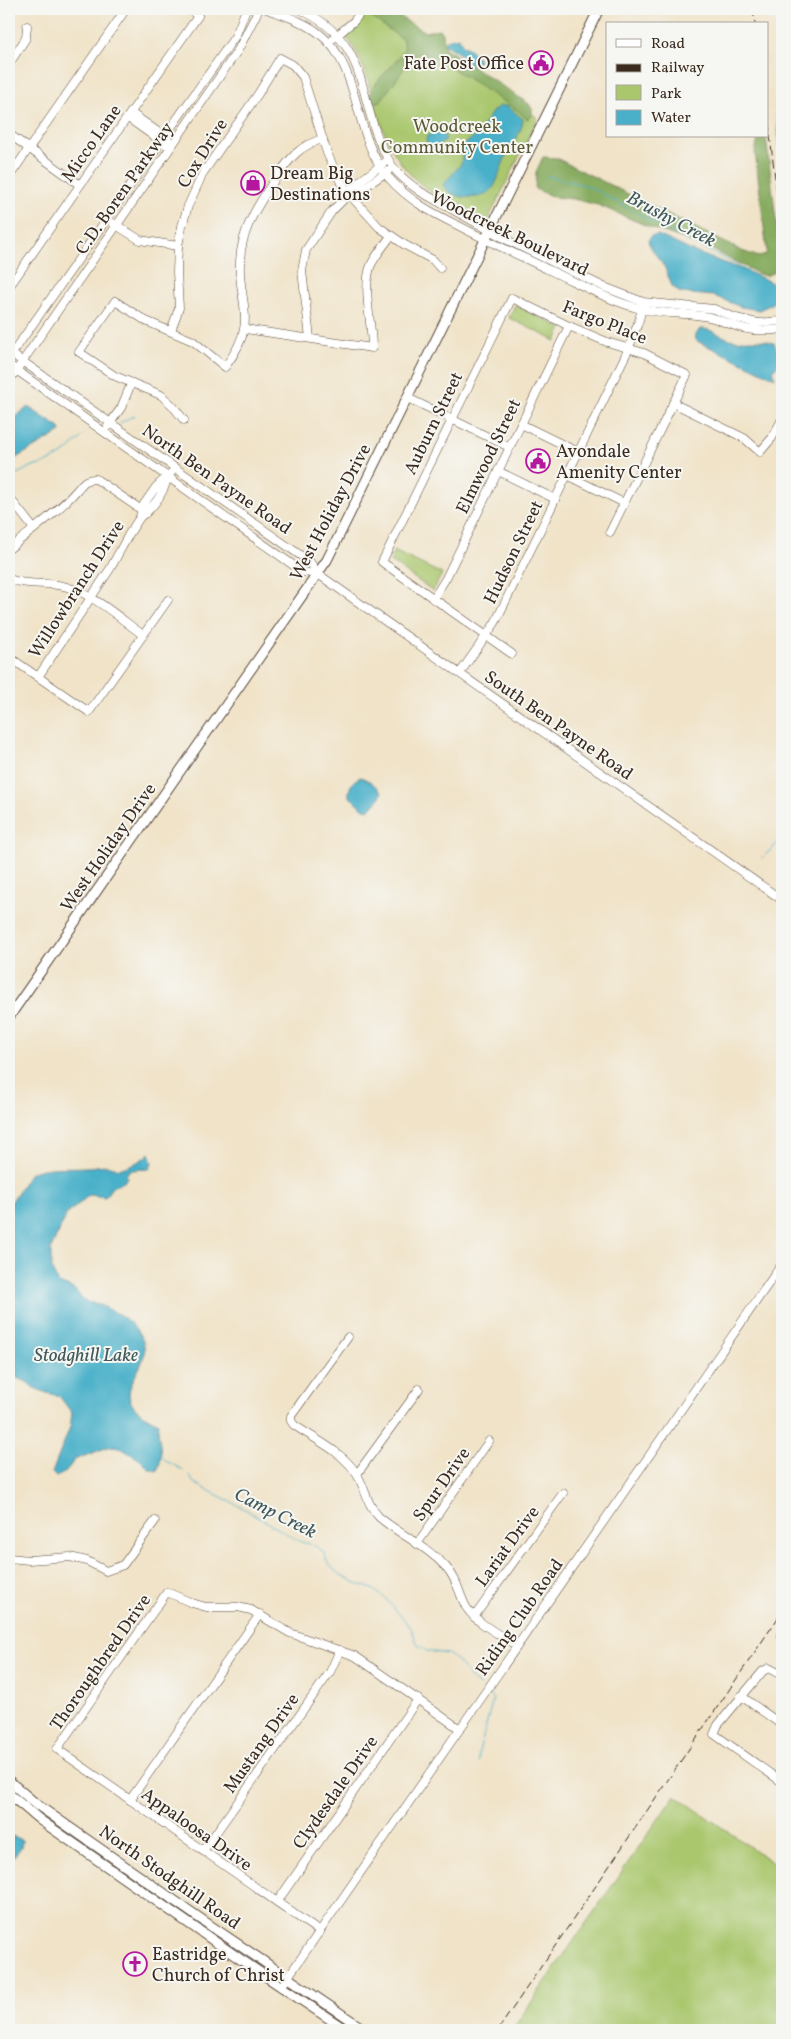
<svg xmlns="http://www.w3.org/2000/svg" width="791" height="2039" viewBox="0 0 791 2039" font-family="Vollkorn,serif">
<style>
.green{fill:#aac76e;stroke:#727846}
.forest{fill:#87ac61;stroke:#616b40}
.water{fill:#4ab0c9;stroke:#426d74}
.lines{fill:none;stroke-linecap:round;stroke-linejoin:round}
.stream{stroke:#4ab0c9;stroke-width:1}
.minor-casing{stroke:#564638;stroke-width:9}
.major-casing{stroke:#564638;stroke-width:11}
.minor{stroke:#fff;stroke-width:8}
.major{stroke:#fff;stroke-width:9}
.rail{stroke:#3b2a1e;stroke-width:1;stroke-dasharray:8 4;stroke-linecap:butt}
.labels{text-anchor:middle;stroke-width:4;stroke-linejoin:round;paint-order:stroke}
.poi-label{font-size:18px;fill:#3b2a1e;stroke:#f6f6f2;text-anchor:start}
.park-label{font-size:18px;fill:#5c5936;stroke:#f6f6f2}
.street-label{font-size:18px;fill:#3b2a1e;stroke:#f6f6f2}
.water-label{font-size:19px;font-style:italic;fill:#40595a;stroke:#f6f6f2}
</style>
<rect width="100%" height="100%" fill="#f6f6f2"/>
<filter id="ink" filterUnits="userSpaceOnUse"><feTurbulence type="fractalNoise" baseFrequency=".02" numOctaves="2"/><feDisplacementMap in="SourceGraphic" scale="10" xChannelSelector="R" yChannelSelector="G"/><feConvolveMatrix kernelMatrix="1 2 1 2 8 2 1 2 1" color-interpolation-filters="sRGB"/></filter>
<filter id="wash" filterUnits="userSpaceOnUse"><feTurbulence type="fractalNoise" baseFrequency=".0096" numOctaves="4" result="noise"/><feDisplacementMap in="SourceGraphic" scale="20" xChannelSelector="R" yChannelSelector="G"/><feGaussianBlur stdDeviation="1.12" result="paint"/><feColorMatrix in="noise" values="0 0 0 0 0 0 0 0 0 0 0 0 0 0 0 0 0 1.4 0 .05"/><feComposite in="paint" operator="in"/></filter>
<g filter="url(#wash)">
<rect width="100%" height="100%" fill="#f0e3c8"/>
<g class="green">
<path d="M369,9H387L430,38L428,42L538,118L487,222C420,189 396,177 374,102C367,78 362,55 345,36Z"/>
<polygon points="515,305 562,328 556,341 509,318"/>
<polygon points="394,551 442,574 433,591 390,561"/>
<polygon points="675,1795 782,1869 782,2030 512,2030"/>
</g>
<g class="forest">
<path d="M369,9H387L425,32L439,29L443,35L445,48L529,104L532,109V116L527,119L518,111L435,57L423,53L413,56L380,102H374L369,97C376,76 397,66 405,47L402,39L367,14Z"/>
<polygon points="780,99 782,99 782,174 776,105"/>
<polygon points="759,136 766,137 782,268 766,276 759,274 703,245 654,229 598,205 573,199 554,197 535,189 536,172 543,157 556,158 742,251 759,257 767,253 755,151"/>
</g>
<g class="water">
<path d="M459,37L462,45C470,49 475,52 479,61L475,65L470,64L460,54L444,44L446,40Z"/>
<path d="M499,106H507L523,119C522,133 513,142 507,154C495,178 499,200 466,197C456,197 449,193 443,185L461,164L464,145L476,135L493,111Z"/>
<polygon points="438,130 441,131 446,138 445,141 434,148 430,147 426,140 427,136"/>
<path d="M658,235C672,241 686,249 700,254C727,264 754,272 779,287L778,294L772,304L759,310L741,307L714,296L680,293L672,286L665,268L651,248L648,241L651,236Z"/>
<path d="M700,329C713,328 722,338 734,340C747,341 762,338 774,343C779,352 781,363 773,371L775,378L699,342L696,340L695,336Z"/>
<polygon points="28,407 60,428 61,432 9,462 9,422"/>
<path d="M361,777L371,782L382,792L379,799L369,810L364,809L349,796C348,788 353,779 361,777Z"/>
<path d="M149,1153L152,1163L149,1169L130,1170L126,1175L127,1177L124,1182L112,1187L105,1197L89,1195L66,1215L51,1249V1268L58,1283C64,1285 71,1287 76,1291C79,1294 81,1300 86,1302C90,1303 94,1303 97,1304C114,1311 130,1318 140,1335C162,1370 92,1394 159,1423C156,1441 166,1452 157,1471L149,1469L139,1459L117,1446L108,1447L74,1460L66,1472L56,1477L52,1473L70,1427L72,1413L59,1396L47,1393L34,1388L27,1382L9,1375V1206L29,1174L35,1171C51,1166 69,1168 85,1167C99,1167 105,1162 119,1169C130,1165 142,1162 149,1153Z"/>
<polygon points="9,1835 22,1840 21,1848 9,1861"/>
</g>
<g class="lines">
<g class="stream">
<polyline points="547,176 588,186 689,242 723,258 749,272"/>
<polyline points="776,285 782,284"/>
<polyline points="120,423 135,415"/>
<polyline points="9,478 33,466 41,465 52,460 66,452 83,436"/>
<polyline points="762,858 782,839"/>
<polyline points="161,1455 166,1461 183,1470"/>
<polyline points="189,1475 194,1483 243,1508 301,1542 314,1545 323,1552 329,1565 339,1574 360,1585 373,1589 386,1599 411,1628 418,1645 427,1651 448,1654 456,1660 471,1679 480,1686"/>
<polyline points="479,1762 479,1752 493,1699 489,1694"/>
</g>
</g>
</g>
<g filter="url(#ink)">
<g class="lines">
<g class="minor-casing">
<g id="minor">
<path d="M267,9C285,16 306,22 321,35C361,67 353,137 388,177C408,200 432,213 459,226C488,241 518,255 547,269C578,283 609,301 641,309C663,314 687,313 709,317C716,318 723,322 730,324C747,331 764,332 782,329"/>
<path d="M299,9C378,44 353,108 393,167C400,177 411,185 421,192L509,241L604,287L643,302L714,309L736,318L757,323L782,321"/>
<polyline points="334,38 354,21 363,9"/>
<polyline points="9,64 26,38 27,26"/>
<polyline points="131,113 168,139"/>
<polyline points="128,118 165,144"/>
<polyline points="9,134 80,185"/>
<polyline points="9,177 126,9"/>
<polyline points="349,194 356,193 388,171"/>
<polyline points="113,223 140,240 178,246"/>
<polyline points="9,287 198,16 189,9"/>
<path d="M245,329L372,348C372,323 362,287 371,265C376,255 384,245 391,236"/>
<polyline points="171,331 179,308 177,272 178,246 182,226 188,206 203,173 258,94 280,58 293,65 303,77 327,153 337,175 349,194 379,227 405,245 433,260 440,268"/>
<polyline points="310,338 302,271 306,250 332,211 349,194 352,187 384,163"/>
<polyline points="9,352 310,562 318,574 782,900"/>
<polyline points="9,358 236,35 246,9"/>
<polyline points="9,365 303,572 318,574"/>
<polyline points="9,381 238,50 259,9"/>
<polyline points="408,398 509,447"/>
<polyline points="673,403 744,438 760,452 772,438 781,421"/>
<path d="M184,420L172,405L161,395L115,376L79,352L115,301L146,321L193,341L225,367C263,317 234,302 241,251C245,224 260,202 275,179C289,160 299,145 323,139"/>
<polyline points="521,424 578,452"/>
<polyline points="108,426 121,408 131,384"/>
<polyline points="498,471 555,499"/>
<polyline points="567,475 624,503"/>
<path d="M168,477C163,494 155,507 140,517L144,504L156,487L171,473"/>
<polyline points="9,497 34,529"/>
<path d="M9,549C32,530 57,513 77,490C83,483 86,478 96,479L146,513"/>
<path d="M9,579C29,587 47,581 67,587C93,594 121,619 143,635"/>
<polyline points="433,599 446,578 569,326"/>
<polyline points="512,654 382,562 512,298 569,326 607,342 644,353 687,375 610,532"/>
<polyline points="9,657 89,712 168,600"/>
<polyline points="460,673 495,623 629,348 639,320 643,304"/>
<polyline points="38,677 110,569 129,534 140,517"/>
<path d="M348,1337L291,1416V1421L294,1425C314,1439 343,1452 356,1473C366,1488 366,1504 379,1517C400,1535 427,1546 446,1567C457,1578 459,1594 466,1607C477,1624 501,1635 517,1646"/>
<polyline points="357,1474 419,1389"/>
<polyline points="417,1544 489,1441"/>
<polyline points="9,1558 29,1560 70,1557 87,1561 106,1571 123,1565 155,1521"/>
<polyline points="474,1617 563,1493"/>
<polyline points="781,1634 782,1635"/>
<polyline points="782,1675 769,1668 763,1671 718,1725 714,1734 782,1782"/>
<polyline points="741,1696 782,1725"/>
<polyline points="130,1800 260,1614"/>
<polyline points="203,1851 330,1672 340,1650"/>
<polyline points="277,1902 418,1699"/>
<polyline points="320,1932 57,1749 167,1592 192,1603 206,1607 238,1607 251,1610 290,1633 355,1656 460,1729"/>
<polyline points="281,1987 782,1264"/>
</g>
</g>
<g class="major-casing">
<g id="major">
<polyline points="9,1017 327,560 599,9"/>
<polyline points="9,1781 36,1804 208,1924 365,2030"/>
<polyline points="9,1794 40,1820 240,1959 346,2030"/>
</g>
</g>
<use href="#minor" class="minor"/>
<use href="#major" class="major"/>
<g class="rail">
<polyline points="753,9 755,24"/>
<polyline points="767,111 782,236"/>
<polyline points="498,2030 782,1612"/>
</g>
</g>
</g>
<defs>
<g id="civic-ring" transform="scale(1.25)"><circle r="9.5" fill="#f6f6f2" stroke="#b5179e" stroke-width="1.5"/><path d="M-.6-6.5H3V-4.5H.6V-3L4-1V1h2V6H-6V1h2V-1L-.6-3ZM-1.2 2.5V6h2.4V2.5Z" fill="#b5179e"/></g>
<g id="shop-ring" transform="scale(1.25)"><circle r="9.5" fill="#f6f6f2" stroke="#b5179e" stroke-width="1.5"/><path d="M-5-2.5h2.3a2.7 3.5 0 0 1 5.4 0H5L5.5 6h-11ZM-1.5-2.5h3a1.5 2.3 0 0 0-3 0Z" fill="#b5179e"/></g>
<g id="church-ring" transform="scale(1.25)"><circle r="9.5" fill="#f6f6f2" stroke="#b5179e" stroke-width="1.5"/><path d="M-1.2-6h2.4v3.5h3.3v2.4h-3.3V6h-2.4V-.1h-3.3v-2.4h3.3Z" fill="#b5179e"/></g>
</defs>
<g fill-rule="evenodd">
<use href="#civic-ring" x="541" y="63"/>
<use href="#shop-ring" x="253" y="183"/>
<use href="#civic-ring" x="538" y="461"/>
<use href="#church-ring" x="135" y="1964"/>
</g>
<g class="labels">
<g class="poi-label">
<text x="524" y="69" text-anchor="end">Fate Post Office</text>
<text x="270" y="179">Dream Big<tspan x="270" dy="21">Destinations</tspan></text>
<text x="556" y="457">Avondale<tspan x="556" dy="21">Amenity Center</tspan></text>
<text x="152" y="1960">Eastridge<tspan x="152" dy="21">Church of Christ</tspan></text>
</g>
<g class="park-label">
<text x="457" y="132">Woodcreek<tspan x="457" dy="21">Community Center</tspan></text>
</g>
<g class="street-label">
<text transform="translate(91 143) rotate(-55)" y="6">Micco Lane</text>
<text transform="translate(202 153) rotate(-58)" y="6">Cox Drive</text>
<text transform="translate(124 188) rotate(-55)" y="6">C.D. Boren Parkway</text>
<text transform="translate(510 233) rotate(26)" y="6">Woodcreek Boulevard</text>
<text transform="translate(605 322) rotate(22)" y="6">Fargo Place</text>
<text transform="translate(433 423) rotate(-64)" y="6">Auburn Street</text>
<text transform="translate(488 456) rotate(-64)" y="6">Elmwood Street</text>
<text transform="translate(217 479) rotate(35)" y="6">North Ben Payne Road</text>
<text transform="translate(330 512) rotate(-62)" y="6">West Holiday Drive</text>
<text transform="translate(513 552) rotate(-64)" y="6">Hudson Street</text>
<text transform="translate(76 589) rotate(-57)" y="6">Willowbranch Drive</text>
<text transform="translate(559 725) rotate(35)" y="6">South Ben Payne Road</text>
<text transform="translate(108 847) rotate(-55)" y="6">West Holiday Drive</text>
<text transform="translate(441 1484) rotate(-55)" y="6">Spur Drive</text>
<text transform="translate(507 1546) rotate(-54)" y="6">Lariat Drive</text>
<text transform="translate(519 1617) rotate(-55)" y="6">Riding Club Road</text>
<text transform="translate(100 1662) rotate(-55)" y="6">Thoroughbred Drive</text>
<text transform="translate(261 1743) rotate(-55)" y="6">Mustang Drive</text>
<text transform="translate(335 1792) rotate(-55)" y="6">Clydesdale Drive</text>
<text transform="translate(197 1829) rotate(35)" y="6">Appaloosa Drive</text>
<text transform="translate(170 1877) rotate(35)" y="6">North Stodghill Road</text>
</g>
<g class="water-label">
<text transform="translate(672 218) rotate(28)" y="7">Brushy Creek</text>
<text x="86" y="1361">Stodghill Lake</text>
<text transform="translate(276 1512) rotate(27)" y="7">Camp Creek</text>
</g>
</g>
<rect width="791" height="2039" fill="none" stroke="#f6f6f2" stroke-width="30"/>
<rect x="606" y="22" width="162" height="115" fill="#f6f6f2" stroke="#aba49d"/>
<rect x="616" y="39" width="25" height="8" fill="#ffffff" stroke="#aba49d"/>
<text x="651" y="48" font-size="15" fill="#3b2a1e">Road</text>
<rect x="616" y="64" width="25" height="8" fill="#3b2a1e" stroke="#aba49d"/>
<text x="651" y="72" font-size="15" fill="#3b2a1e">Railway</text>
<rect x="616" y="85" width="25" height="15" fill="#aac76e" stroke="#aba49d"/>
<text x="651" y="98" font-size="15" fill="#3b2a1e">Park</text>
<rect x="616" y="110" width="25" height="15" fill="#4ab0c9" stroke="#aba49d"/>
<text x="651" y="122" font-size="15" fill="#3b2a1e">Water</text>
</svg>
